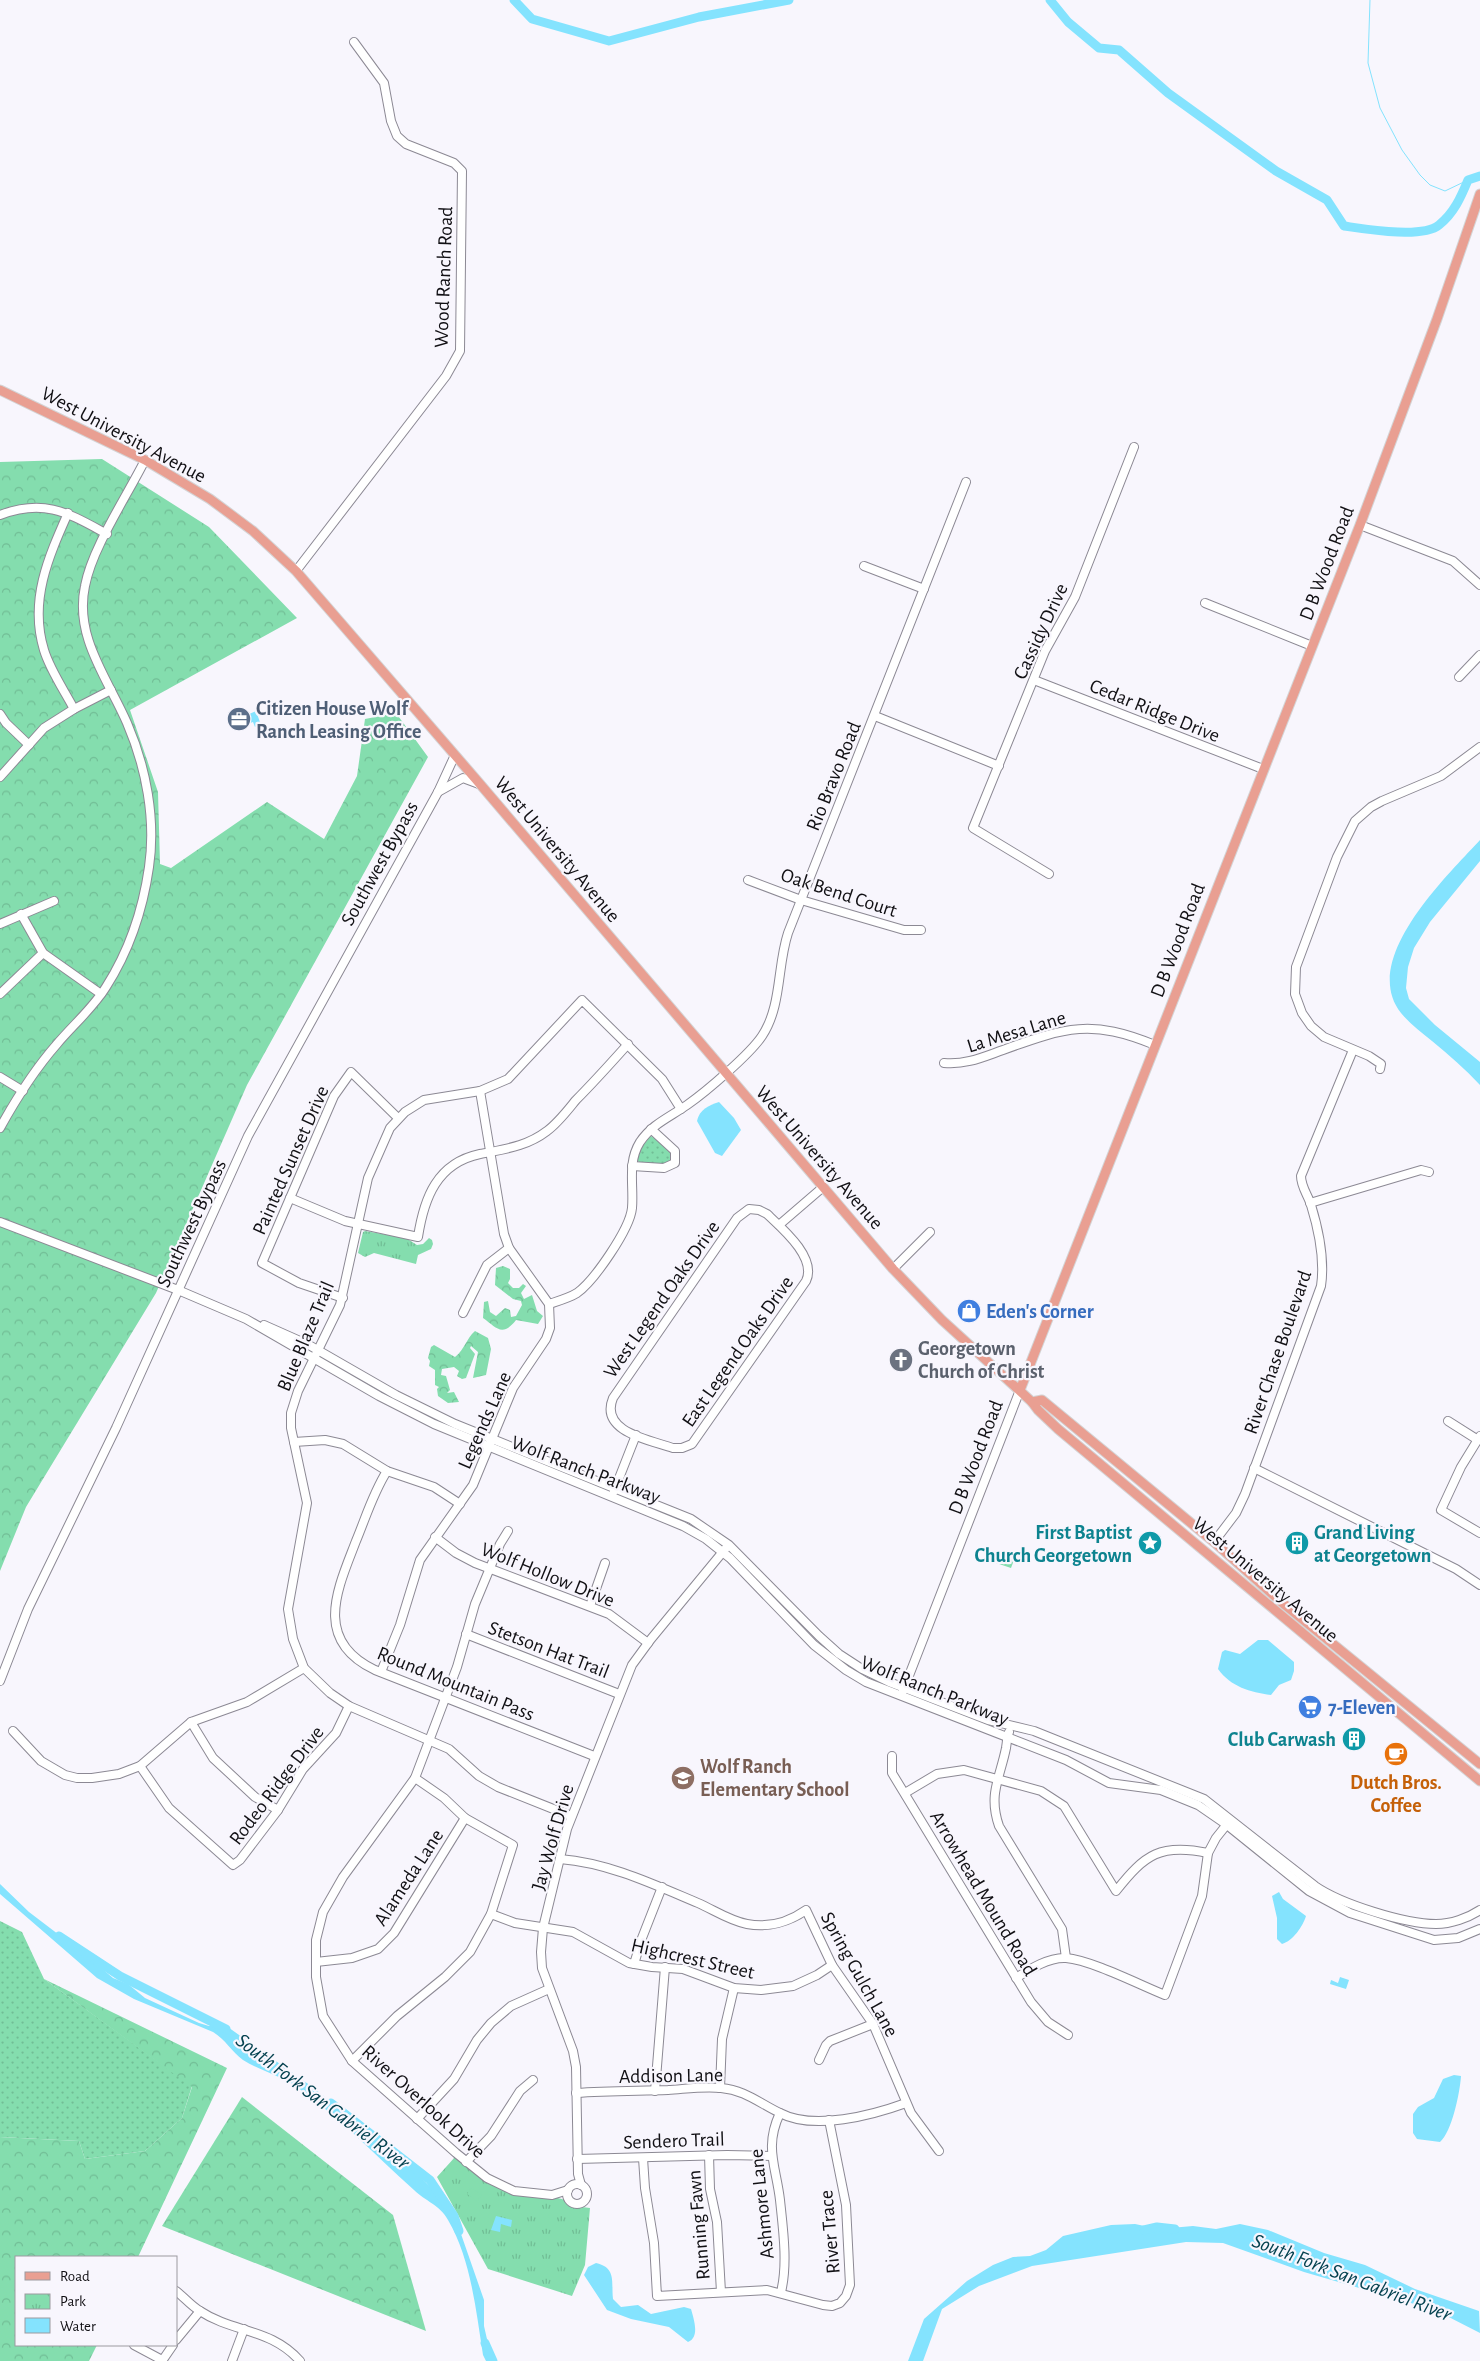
<svg xmlns="http://www.w3.org/2000/svg" width="1480" height="2361" viewBox="0 0 1480 2361" font-family="'Alegreya Sans',sans-serif">
<style>
.grass{fill:url(#grass-dots)}
.forest{fill:url(#forest-crowns)}
.park{fill:url(#park-tufts)}
.pitch{fill:#84ddae}
.water{fill:#84e3fe}
.lines{fill:none;stroke-linecap:round;stroke-linejoin:round}
.stream{stroke:#84e3fe;stroke-width:1}
.river{stroke:#84e3fe;stroke-width:9}
.minor-casing{stroke:#8c8994;stroke-width:10}
.major-casing{stroke:#d4d4d5;stroke-width:11}
.minor{stroke:#fff;stroke-width:8}
.major{stroke:#e99f92;stroke-width:9}
.labels{text-anchor:middle;stroke-width:4.5;stroke-linejoin:round;paint-order:stroke}
.street-label{font-size:20px;fill:#111014;stroke:#f8f6fd}
.service-label{font-size:20px;font-weight:bold;fill:#4e5e75;stroke:#f8f6fd;text-anchor:start}
.shop-label{font-size:20px;font-weight:bold;fill:#366cbe;stroke:#f8f6fd;text-anchor:start}
.worship-label{font-size:20px;font-weight:bold;fill:#5b616d;stroke:#f8f6fd;text-anchor:start}
.culture-label{font-size:20px;font-weight:bold;fill:#0d838f;stroke:#f8f6fd;text-anchor:end}
.education-label{font-size:20px;font-weight:bold;fill:#785e54;stroke:#f8f6fd;text-anchor:start}
.food-label{font-size:20px;font-weight:bold;fill:#c56008;stroke:#f8f6fd}
.water-label{font-size:21px;font-style:italic;fill:#054250;stroke:#f8f6fd}
</style>
<defs>
<pattern id="grass-dots" width="8" height="8" patternUnits="userSpaceOnUse" patternTransform="scale(1.25)"><rect width="8" height="8" fill="#84ddae"/><path d="M2 2h.1M6 6h.1" fill="none" stroke="#71bd95" stroke-width="1.8" stroke-linecap="round"/></pattern>
<pattern id="forest-crowns" width="20" height="18" patternUnits="userSpaceOnUse" patternTransform="scale(1.25)"><rect width="20" height="18" fill="#84ddae"/><path d="M2 6a3 3 0 1 1 6 0M12 15a3 3 0 1 1 6 0" fill="none" stroke="#71bd95"/></pattern>
<pattern id="park-tufts" width="24" height="20" patternUnits="userSpaceOnUse" patternTransform="scale(1.25)"><rect width="24" height="20" fill="#84ddae"/><path d="M3 7l-1-3M5 7V3M7 7l1-3M15 17l-1-3M17 17v-4M19 17l1-3" fill="none" stroke="#71bd95"/></pattern>
</defs>
<rect width="100%" height="100%" fill="#f8f6fd"/>
<g class="grass">
<polygon points="651,1136 671,1151 672,1161 666,1164 639,1163 637,1159 642,1146"/>
<polygon points="0,1921 22,1932 44,1979 192,2086 182,2118 145,2151 85,2159 79,2141 0,2137"/>
</g>
<g class="forest">
<polygon points="102,459 209,527 297,618 130,710 158,792 160,864 171,868 267,802 324,839 357,776 365,719 396,713 428,757 247,1085 156,1293 26,1507 0,1571 0,462"/>
<path d="M503,1266L510,1269V1279L508,1283L513,1288H519L523,1284L526,1286L521,1293L524,1299L532,1295L537,1311L543,1316L538,1324L516,1320C502,1338 496,1327 483,1318L484,1302L488,1301L490,1312L496,1316L505,1308L510,1310L511,1317L516,1316L522,1305L521,1301L513,1299L495,1285L496,1268Z"/>
<path d="M475,1331L488,1338L491,1349L486,1375L473,1378L478,1352L471,1346L470,1348L475,1354L466,1378L462,1379L457,1376L459,1371L454,1367L442,1369L441,1375L446,1376L450,1390L447,1393L454,1392L459,1402L448,1403L438,1396L437,1389L439,1387L435,1385V1370L429,1366L430,1361L428,1358L431,1347L434,1345L455,1357C465,1349 466,1339 475,1331Z"/>
<polygon points="44,1979 227,2068 138,2257 16,2257 16,2345 97,2345 89,2361 0,2361 0,2137 79,2141 85,2159 145,2151 182,2118 192,2087"/>
<polygon points="242,2097 393,2215 426,2331 162,2226"/>
</g>
<g class="park">
<polygon points="365,1231 406,1238 417,1245 423,1244 429,1238 432,1240 433,1244 431,1249 418,1255 416,1264 374,1253 365,1257 358,1253 363,1232"/>
<polygon points="455,2157 490,2183 562,2199 574,2206 590,2208 585,2265 572,2296 488,2269 437,2177"/>
</g>
<g class="pitch">
<polygon points="999,1554 1014,1560 1011,1568 996,1563"/>
<polygon points="471,2188 482,2195 477,2201 467,2194"/>
</g>
<g class="water">
<polygon points="256,711 261,725 255,727 253,722 250,723 247,715"/>
<path d="M1480,840V861L1430,922L1414,948L1408,967L1406,988L1409,999L1435,1025L1480,1062V1085C1465,1069 1449,1055 1432,1041C1421,1032 1410,1024 1401,1013C1359,960 1446,877 1480,840Z"/>
<path d="M719,1102L734,1118L741,1130L722,1156L715,1153L697,1121C699,1110 709,1105 719,1102Z"/>
<path d="M1258,1640H1268L1294,1662V1671L1291,1680L1279,1685L1271,1695C1250,1692 1231,1687 1218,1669L1222,1652L1225,1650L1240,1654Z"/>
<path d="M0,1884L29,1912L92,1960L113,1978L128,1984L145,1998L199,2023L209,2026L218,2024L225,2025L311,2086L406,2162L446,2203L461,2234L484,2300V2326L492,2361H486L483,2355C476,2311 471,2259 448,2220C440,2205 425,2201 414,2190C375,2155 338,2116 294,2085C278,2075 259,2070 243,2060C232,2052 225,2039 213,2032L134,1999L97,1978L0,1894Z"/>
<path d="M1279,1892L1283,1899L1306,1916C1303,1926 1293,1941 1282,1944L1277,1939V1918L1272,1896Z"/>
<polygon points="1340,1977 1349,1980 1346,1989 1330,1984 1331,1980 1338,1983"/>
<path d="M1454,2075L1461,2076C1460,2092 1452,2132 1440,2142L1417,2139L1413,2133V2114L1418,2107L1434,2098L1443,2079Z"/>
<polygon points="496,2216 512,2220 511,2227 501,2224 500,2232 491,2230"/>
<polygon points="1135,2224 1159,2229 1193,2226 1216,2229 1240,2224 1268,2230 1324,2253 1365,2265 1415,2289 1479,2311 1480,2333 1435,2310 1304,2272 1223,2243 1186,2242 1032,2266 979,2286 942,2309 923,2361 908,2361 924,2319 967,2281 993,2265 1013,2257 1030,2256 1046,2250 1063,2236 1111,2225"/>
<path d="M596,2263C617,2268 611,2282 613,2299L621,2307L638,2305L651,2314L684,2307L691,2309C694,2320 700,2337 688,2342L669,2327L631,2319L607,2310L584,2275L588,2267Z"/>
</g>
<g class="lines">
<polyline class="stream" points="1370,0 1368,63 1380,108 1402,150 1420,175 1430,185 1445,191 1468,180"/>
<g class="river">
<polyline points="514,0 532,19 609,41 699,17 789,0"/>
<path d="M1050,0L1068,22L1099,48L1119,50L1168,93L1276,171L1327,200L1344,226C1365,229 1422,239 1439,225C1454,213 1461,197 1468,180L1480,176"/>
<polyline points="59,1936 120,1976 226,2029"/>
<polyline points="331,2103 430,2180 454,2216 459,2231"/>
<polyline points="1144,2230 1157,2227 1175,2229"/>
<polyline points="485,2343 493,2361"/>
</g>
<g class="minor-casing">
<g id="minor">
<path d="M68,513C48,558 29,601 44,650C50,670 64,690 74,709"/>
<path d="M0,515C45,498 68,513 107,534"/>
<polyline points="1360,525 1453,561 1480,585"/>
<polyline points="864,566 924,589"/>
<polyline points="296,571 446,376 460,351 462,171 454,163 406,144 397,136 391,121 384,83 354,42"/>
<polyline points="1205,603 1312,646"/>
<polyline points="1459,677 1480,655"/>
<polyline points="1034,680 1263,769"/>
<polyline points="0,714 6,723 29,745"/>
<polyline points="875,716 999,766"/>
<polyline points="0,777 44,728 74,709 111,690"/>
<polyline points="438,792 463,778 479,784"/>
<polyline points="1049,874 973,828 1045,651 1075,597 1134,447"/>
<polyline points="748,880 801,900 904,930 921,930"/>
<polyline points="21,914 43,953 101,994"/>
<polyline points="0,924 54,901"/>
<polyline points="0,994 43,953"/>
<path d="M944,1063C966,1065 983,1057 1003,1050C1066,1027 1092,1019 1155,1045"/>
<polyline points="1380,1069 1381,1064 1369,1056 1324,1037 1311,1026 1302,1013 1295,994 1296,967 1337,857 1355,821 1371,807 1382,801 1441,776 1480,747"/>
<polyline points="0,1077 23,1091"/>
<path d="M0,1128C16,1099 35,1069 57,1044C73,1025 93,1008 106,987C129,951 143,909 149,867C156,819 146,767 127,723C108,679 74,637 85,586C92,548 127,496 145,460"/>
<polyline points="632,1166 664,1168 675,1163 675,1151 651,1129"/>
<path d="M290,1198L345,1221L418,1237C424,1198 437,1163 480,1154C504,1149 526,1147 547,1131C558,1123 567,1111 576,1100C594,1082 611,1063 628,1044"/>
<polyline points="1310,1203 1421,1170 1429,1172"/>
<path d="M749,1209L759,1210L767,1214C783,1229 817,1258 806,1281L692,1444L682,1448H673C650,1440 599,1432 613,1398L737,1218Z"/>
<polyline points="0,1222 178,1290 246,1319 379,1396 434,1424 683,1526 706,1539 730,1558 814,1645 846,1670 866,1682 1066,1760 1109,1783 1161,1790 1198,1805 1227,1825 1309,1891 1350,1913 1434,1940 1458,1938 1480,1929"/>
<polyline points="779,1225 822,1188"/>
<polyline points="893,1269 930,1232"/>
<polyline points="343,1298 299,1283 262,1263 334,1096 351,1072 398,1118"/>
<path d="M549,1304C558,1301 569,1298 577,1293C594,1281 630,1229 632,1208C634,1185 627,1163 640,1142C652,1124 670,1117 687,1105C707,1091 750,1054 762,1036C782,1006 777,966 788,933L966,482"/>
<polyline points="463,1313 487,1265 509,1248"/>
<path d="M264,1325L309,1345L396,1395L455,1424L691,1519L729,1545L819,1636L839,1654L862,1669L889,1682L988,1720L1034,1731L1204,1799L1315,1886C1341,1904 1405,1924 1436,1924C1451,1924 1468,1918 1480,1910"/>
<polyline points="1448,1421 1478,1440"/>
<polyline points="1480,1436 1461,1467 1441,1510 1480,1533"/>
<polyline points="294,1442 325,1440 343,1444 387,1471 434,1487 460,1504"/>
<polyline points="1254,1468 1456,1569 1480,1585"/>
<path d="M387,1471C373,1493 366,1517 356,1541C338,1588 312,1640 375,1670L594,1756"/>
<polyline points="614,1491 636,1435"/>
<polyline points="508,1531 500,1544 475,1604 457,1667 415,1778 343,1877 323,1912 316,1940 316,1977 323,2016 352,2061 456,2153 487,2178 514,2191 552,2195 568,2190"/>
<polyline points="435,1537 456,1553 475,1563 609,1614 648,1643"/>
<path d="M1214,1542L1236,1513L1245,1494L1321,1286C1325,1259 1319,1231 1311,1205C1308,1195 1301,1187 1301,1176L1353,1050"/>
<polyline points="590,1606 605,1563"/>
<polyline points="466,1634 619,1694"/>
<polyline points="381,1672 400,1625 420,1560 473,1485 513,1388 546,1339 550,1328 549,1304 509,1248 504,1234 480,1091"/>
<polyline points="0,1681 28,1609 116,1428 248,1136 438,792 455,755"/>
<polyline points="903,1691 1020,1390"/>
<polyline points="191,1722 213,1758 255,1797 278,1810"/>
<polyline points="13,1731 41,1761 65,1775 77,1778 92,1778 119,1774 140,1766 191,1722 247,1702 304,1668"/>
<path d="M1009,1732C1007,1737 1007,1742 1006,1748C1000,1778 988,1794 999,1826L1062,1929L1066,1958"/>
<polyline points="892,1756 892,1773 1031,2002 1048,2022 1068,2035"/>
<polyline points="140,1766 169,1808 233,1865 240,1860 278,1810 303,1769 336,1733 349,1706"/>
<path d="M905,1793L937,1774L964,1770L1041,1791L1064,1806L1116,1891C1145,1854 1161,1843 1208,1853"/>
<polyline points="571,1816 498,1787 479,1776 449,1749 349,1706 330,1693 304,1668 293,1639 288,1609 307,1503 291,1428 291,1413 298,1391 340,1305 368,1178 390,1128 405,1112 424,1100 480,1091 508,1079 582,1000 662,1079 681,1109"/>
<path d="M560,1859C609,1863 653,1884 698,1903C714,1910 730,1921 747,1924C768,1928 789,1922 806,1910L832,1965L873,2024L911,2113L939,2151"/>
<polyline points="491,1914 515,1923 573,1932 629,1963 652,1967 683,1969 734,1988 761,1990 793,1986 817,1975 832,1965"/>
<polyline points="316,1962 352,1958 378,1949 394,1933 465,1818"/>
<polyline points="634,1964 642,1938 662,1887"/>
<path d="M1016,1978C1030,1969 1049,1957 1066,1958C1091,1960 1140,1985 1165,1995L1202,1896L1208,1853L1216,1838L1228,1823"/>
<polyline points="819,2060 826,2045 830,2041 873,2024"/>
<polyline points="352,2061 397,2016 445,1977 470,1952 491,1914 513,1845 465,1818 444,1798 415,1778"/>
<polyline points="720,2088 722,2039 734,1988"/>
<polyline points="655,2091 665,1967"/>
<path d="M576,2093C606,2091 637,2091 668,2090C685,2089 704,2086 721,2088C745,2090 759,2103 780,2113C814,2131 873,2115 906,2103"/>
<path d="M780,2113C764,2147 776,2166 780,2200C783,2229 788,2264 781,2292"/>
<polyline points="417,2119 454,2079 477,2040 491,2023 511,2006 549,1989"/>
<polyline points="709,2155 710,2189 717,2222 721,2292"/>
<polyline points="643,2158 645,2188 654,2243 657,2296 767,2290 823,2305 832,2306 840,2303 846,2296 850,2285 846,2205 829,2120"/>
<polyline points="577,2159 727,2155 771,2156"/>
<polyline points="466,2162 491,2136 520,2091 533,2080"/>
<circle cx="577" cy="2194" r="10"/>
<polyline points="581,2185 578,2174 576,2067 573,2051 542,1968 541,1952 543,1928 567,1829 632,1665 651,1639 726,1548"/>
<path d="M176,2291C184,2297 191,2306 200,2311C233,2333 271,2328 300,2361"/>
<polyline points="176,2340 200,2311"/>
<polyline points="134,2345 162,2360"/>
<polyline points="162,2361 173,2345"/>
<polyline points="232,2361 244,2329"/>
</g>
</g>
<g class="major-casing">
<g id="major">
<polyline points="0,390 145,460 210,499 253,531 296,571 480,784 893,1269 942,1320 1032,1402 1038,1410 1058,1429 1480,1781"/>
<polyline points="1020,1390 1360,525 1437,319 1480,194"/>
<polyline points="1032,1402 1042,1400 1214,1542 1279,1600 1480,1764"/>
</g>
</g>
<use href="#minor" class="minor"/>
<use href="#major" class="major"/>
</g>
<defs>
<g id="office-disc" transform="scale(1.25)"><circle r="9.5" fill="#5c6f8a" stroke="#f8f6fd"/><path d="M-6-3h4V-5.5h4V-3h4V5H-6ZM-1-4.5V-3h2v-1.5ZM-6 0V1H6V0Z" fill="#fff"/></g>
<g id="shop-disc" transform="scale(1.25)"><circle r="9.5" fill="#3f7fe0" stroke="#f8f6fd"/><path d="M-5-2.5h2.3a2.7 3.5 0 0 1 5.4 0H5L5.5 6h-11ZM-1.5-2.5h3a1.5 2.3 0 0 0-3 0Z" fill="#fff"/></g>
<g id="church-disc" transform="scale(1.25)"><circle r="9.5" fill="#6b7280" stroke="#f8f6fd"/><path d="M-1.2-6h2.4v3.5h3.3v2.4h-3.3V6h-2.4V-.1h-3.3v-2.4h3.3Z" fill="#fff"/></g>
<g id="sight-disc" transform="scale(1.25)"><circle r="9.5" fill="#0f9aa8" stroke="#f8f6fd"/><path d="M0-6L1.8-2.2L6-1.7L2.9 1.2L3.7 5.4L0 3.3L-3.7 5.4L-2.9 1.2L-6-1.7L-1.8-2.2Z" fill="#fff"/></g>
<g id="building-disc" transform="scale(1.25)"><circle r="9.5" fill="#0f9aa8" stroke="#f8f6fd"/><path d="M-4-6H4V6H1V3H-1V6H-4ZM-2.5-4.3h1.7v1.8h-1.7ZM.8-4.3h1.7v1.8H.8ZM-2.5-1h1.7V.8h-1.7ZM.8-1h1.7V.8H.8Z" fill="#fff"/></g>
<g id="supermarket-disc" transform="scale(1.25)"><circle r="9.5" fill="#3f7fe0" stroke="#f8f6fd"/><path d="M-6-5.5h2.5l.6 2H6L4.5 2H-2.5L-4.4-4H-6ZM-1.5 3.2a1.3 1.3 0 1 0 .1 0ZM3 3.2a1.3 1.3 0 1 0 .1 0Z" fill="#fff"/></g>
<g id="cafe-disc" transform="scale(1.25)"><circle r="9.5" fill="#e8710a" stroke="#f8f6fd"/><path d="M-5.5-4.5H6V0H3Q3 3.5 0 3.5H-2.5Q-5.5 3.5-5.5 0ZM3-3.2v2h1.7v-2ZM-6 4.5H4V6H-6Z" fill="#fff"/></g>
<g id="school-disc" transform="scale(1.25)"><circle r="9.5" fill="#8d6e63" stroke="#f8f6fd"/><path d="M0-5L7-2L0 1L-7-2ZM-4 1L0 2.5L4 1V4Q0 6-4 4Z" fill="#fff"/></g>
</defs>
<g fill-rule="evenodd">
<use href="#office-disc" x="239" y="719"/>
<use href="#shop-disc" x="969" y="1311"/>
<use href="#church-disc" x="901" y="1360"/>
<use href="#sight-disc" x="1150" y="1543"/>
<use href="#building-disc" x="1297" y="1543"/>
<use href="#supermarket-disc" x="1310" y="1707"/>
<use href="#building-disc" x="1354" y="1739"/>
<use href="#cafe-disc" x="1396" y="1754"/>
<use href="#school-disc" x="683" y="1778"/>
</g>
<g class="labels">
<g class="street-label">
<text transform="translate(443 277) rotate(-88)" y="7">Wood Ranch Road</text>
<text transform="translate(124 434) rotate(28)" y="7">West University Avenue</text>
<text transform="translate(1326 563) rotate(-69)" y="7">D B Wood Road</text>
<text transform="translate(1040 631) rotate(-65)" y="7">Cassidy Drive</text>
<text transform="translate(1155 710) rotate(22)" y="7">Cedar Ridge Drive</text>
<text transform="translate(833 776) rotate(-68)" y="7">Rio Bravo Road</text>
<text transform="translate(558 849) rotate(50)" y="7">West University Avenue</text>
<text transform="translate(379 863) rotate(-61)" y="7">Southwest Bypass</text>
<text transform="translate(839 892) rotate(18)" y="7">Oak Bend Court</text>
<text transform="translate(1177 940) rotate(-69)" y="7">D B Wood Road</text>
<text transform="translate(1016 1031) rotate(-17)" y="7">La Mesa Lane</text>
<text transform="translate(820 1157) rotate(49)" y="7">West University Avenue</text>
<text transform="translate(290 1160) rotate(-66)" y="7">Painted Sunset Drive</text>
<text transform="translate(191 1223) rotate(-65)" y="7">Southwest Bypass</text>
<text transform="translate(661 1299) rotate(-55)" y="7">West Legend Oaks Drive</text>
<text transform="translate(305 1336) rotate(-67)" y="7">Blue Blaze Trail</text>
<text transform="translate(737 1351) rotate(-55)" y="7">East Legend Oaks Drive</text>
<text transform="translate(1277 1352) rotate(-71)" y="7">River Chase Boulevard</text>
<text transform="translate(484 1420) rotate(-66)" y="7">Legends Lane</text>
<text transform="translate(975 1457) rotate(-69)" y="7">D B Wood Road</text>
<text transform="translate(586 1469) rotate(21)" y="7">Wolf Ranch Parkway</text>
<text transform="translate(548 1574) rotate(22)" y="7">Wolf Hollow Drive</text>
<text transform="translate(1266 1579) rotate(40)" y="7">West University Avenue</text>
<text transform="translate(549 1649) rotate(21)" y="7">Stetson Hat Trail</text>
<text transform="translate(456 1683) rotate(22)" y="7">Round Mountain Pass</text>
<text transform="translate(935 1690) rotate(22)" y="7">Wolf Ranch Parkway</text>
<text transform="translate(276 1785) rotate(-53)" y="7">Rodeo Ridge Drive</text>
<text transform="translate(552 1837) rotate(-74)" y="7">Jay Wolf Drive</text>
<text transform="translate(408 1877) rotate(-57)" y="7">Alameda Lane</text>
<text transform="translate(984 1893) rotate(59)" y="7">Arrowhead Mound Road</text>
<text transform="translate(693 1958) rotate(13)" y="7">Highcrest Street</text>
<text transform="translate(860 1974) rotate(61)" y="7">Spring Gulch Lane</text>
<text transform="translate(671 2075) rotate(-1)" y="7">Addison Lane</text>
<text transform="translate(424 2101) rotate(42)" y="7">River Overlook Drive</text>
<text transform="translate(674 2140) rotate(-2)" y="7">Sendero Trail</text>
<text transform="translate(761 2204) rotate(-96)" y="7">Ashmore Lane</text>
<text transform="translate(698 2225) rotate(-95)" y="7">Running Fawn</text>
<text transform="translate(829 2232) rotate(-95)" y="7">River Trace</text>
</g>
<g class="service-label">
<text x="256" y="715">Citizen House Wolf<tspan x="256" dy="23">Ranch Leasing Office</tspan></text>
</g>
<g class="shop-label">
<text x="986" y="1318">Eden's Corner</text>
<text x="1328" y="1714">7-Eleven</text>
</g>
<g class="worship-label">
<text x="918" y="1355">Georgetown<tspan x="918" dy="23">Church of Christ</tspan></text>
</g>
<g class="culture-label">
<text x="1132" y="1539">First Baptist<tspan x="1132" dy="23">Church Georgetown</tspan></text>
<text x="1314" y="1539" text-anchor="start">Grand Living<tspan x="1314" dy="23">at Georgetown</tspan></text>
<text x="1336" y="1746">Club Carwash</text>
</g>
<g class="education-label">
<text x="700" y="1773">Wolf Ranch<tspan x="700" dy="23">Elementary School</tspan></text>
</g>
<g class="food-label">
<text x="1396" y="1789">Dutch Bros.<tspan x="1396" dy="23">Coffee</tspan></text>
</g>
<g class="water-label">
<text transform="translate(323 2101) rotate(37)" y="7">South Fork San Gabriel River</text>
<text transform="translate(1352 2277) rotate(21)" y="7">South Fork San Gabriel River</text>
</g>
</g>
<rect x="15" y="2256" width="162" height="90" fill="#f8f6fd" stroke="#9c9aa0"/>
<rect x="25" y="2272" width="25" height="8" fill="#e99f92" stroke="#9c9aa0"/>
<text x="60" y="2281" font-size="15" fill="#111014">Road</text>
<rect x="25" y="2294" width="25" height="15" fill="url(#park-tufts)" stroke="#9c9aa0"/>
<text x="60" y="2306" font-size="15" fill="#111014">Park</text>
<rect x="25" y="2318" width="25" height="15" fill="#84e3fe" stroke="#9c9aa0"/>
<text x="60" y="2331" font-size="15" fill="#111014">Water</text>
</svg>
